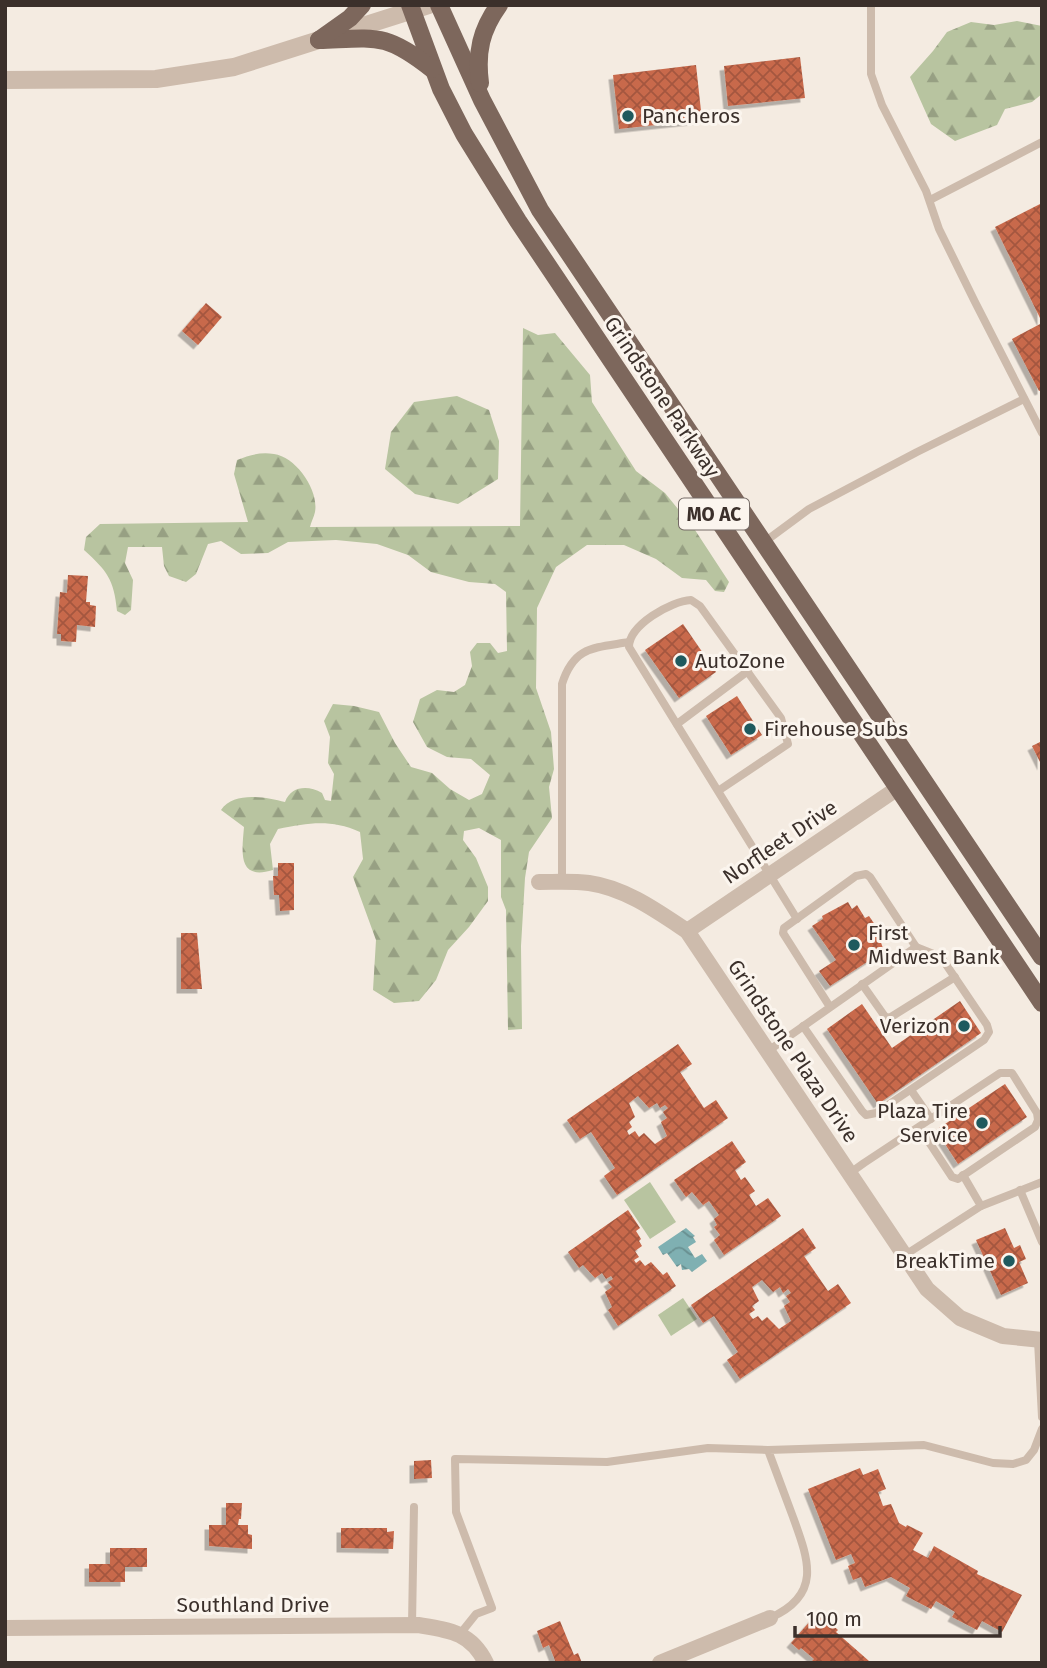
<svg xmlns="http://www.w3.org/2000/svg" width="1047" height="1668" viewBox="0 0 1047 1668" font-family="'Fira Sans',sans-serif">
<style>
.forest{fill:url(#forest-firs)}
.pitch{fill:#b8c4a0}
.water{fill:url(#water-waves)}
.building{fill:url(#building-cross-hatch);fill-rule:evenodd;filter:url(#shadow)}
.lines{fill:none;stroke-linecap:round;stroke-linejoin:round}
.service{stroke:#cdbbac;stroke-width:8}
.minor{stroke:#cdbbac;stroke-width:16}
.tertiary{stroke:#cdbbac;stroke-width:18}
.primary{stroke:#7d675c;stroke-width:18}
.poi-dot{fill:#1f5a5e;stroke:#fbf5ee;stroke-width:2.5}
.labels{text-anchor:middle;stroke-width:6;stroke-linejoin:round;paint-order:stroke}
.shield{fill:#fbf5ee;stroke:#756b66;stroke-width:2}
.shield-label{font-size:19px;font-weight:bold;fill:#3b302b}
.poi-label{font-size:21px;fill:#3b302b;stroke:#fbf5ee;text-anchor:start}
.street-label{font-size:21px;fill:#3b302b;stroke:#fbf5ee}
</style>
<defs>
<pattern id="forest-firs" width="22" height="20" patternUnits="userSpaceOnUse" patternTransform="scale(1.75)"><rect width="22" height="20" fill="#b8c4a0"/><path d="M5 1l3.5 6h-7zM16 11l3.5 6h-7z" fill="#97a083"/></pattern>
<pattern id="water-waves" width="16" height="10" patternUnits="userSpaceOnUse" patternTransform="scale(1.75)"><rect width="16" height="10" fill="#7fb0b2"/><path d="M0 5q4-4 8 0t8 0" fill="none" stroke="#699091"/></pattern>
<pattern id="building-cross-hatch" width="8" height="8" patternUnits="userSpaceOnUse" patternTransform="scale(1.75)"><rect width="8" height="8" fill="#c8694b"/><path d="M0 0l8 8M0 8l8-8" fill="none" stroke="#a4573f"/></pattern>
<filter id="shadow"><feDropShadow dx="-4.5" dy="4.5" stdDeviation="0" flood-color="#0004"/></filter>
</defs>
<rect width="100%" height="100%" fill="#f4ebe1"/>
<g class="forest">
<polygon points="1017,21 1042,26 1042,94 1032,102 1005,109 997,125 955,141 931,124 910,77 933,51 947,32 971,22 994,25"/>
<path d="M523,328L538,335L555,333L590,375L592,402L636,471L665,493L695,530L729,582L724,592L715,591L706,580L682,578L656,559L624,545H587L556,567L537,608L536,688L551,732L554,769L549,787L552,818L529,852L525,878L521,946L522,1029L508,1030L506,910L501,897V840L479,828L464,831L463,840L476,858L488,887V901L469,927L448,950L436,980L419,1001L394,1003L373,990L376,940L353,877L363,859L360,832C330,819 309,823 278,829L270,844L273,870C237,881 242,852 244,827L221,810C234,791 265,797 285,802C291,786 308,785 322,793L325,800L331,801L334,774L328,763L330,737L324,721L333,704L354,706L379,712L395,743L411,767L432,773L450,789L469,800L482,794L490,775L471,759L447,757L427,747L413,722L420,699L437,690L454,692L465,685L472,666L470,652L477,643H490L498,653L507,651L506,592L495,584L469,582L431,572L408,555L377,544L336,540L288,542L268,553L241,554L221,541L208,544L196,574L186,582L169,576L164,566L162,547H128L125,563L133,580L131,610L125,615L117,611C114,579 107,571 84,550L86,537L100,524L248,522L234,474L237,460C250,455 260,452 274,454C296,457 319,490 315,512C314,517 311,522 310,527L520,526Z"/>
<polygon points="457,396 489,410 499,441 498,479 458,504 415,494 385,469 391,432 414,402"/>
</g>
<g class="pitch">
<polygon points="650,1182 676,1222 650,1239 624,1200"/>
<polygon points="683,1298 697,1319 671,1336 658,1315"/>
</g>
<polygon class="water" points="686,1228 695,1236 693,1237 696,1242 688,1247 695,1258 702,1254 707,1261 692,1272 689,1269 682,1270 681,1264 677,1267 667,1253 663,1255 658,1247"/>
<g class="building">
<polygon points="800,57 805,98 728,106 724,66"/>
<polygon points="696,65 702,120 619,129 613,75"/>
<polygon points="1042,203 1042,322 995,227"/>
<polygon points="206,303 222,317 198,345 182,331"/>
<polygon points="1042,323 1042,390 1039,391 1012,339"/>
<polygon points="68,575 88,576 86,602 90,602 90,605 96,606 95,627 77,625 76,642 61,641 61,634 57,634 60,592 67,593"/>
<polygon points="683,624 716,672 679,698 645,650"/>
<polygon points="737,696 762,735 731,755 706,716"/>
<polygon points="1042,741 1042,766 1032,746"/>
<polygon points="278,863 294,863 294,910 280,911 279,895 274,895 273,876 278,876"/>
<polygon points="848,902 852,909 857,905 865,918 869,916 882,935 879,937 884,951 830,986 819,971 836,960 812,926 823,919 822,916"/>
<polygon points="181,933 197,933 202,989 181,989"/>
<polygon points="960,1001 981,1033 878,1104 827,1029 862,1004 892,1048"/>
<path d="M678,1044L692,1064L680,1072L704,1108L716,1100L728,1118L617,1195L604,1176L615,1168L591,1132L580,1139L567,1120ZM638,1096L649,1108L657,1103L660,1108L665,1105L668,1108L663,1112L667,1118L661,1122L667,1136L655,1144L644,1133L639,1137L635,1131L629,1135L627,1131L632,1127L629,1122L635,1117L629,1103Z"/>
<polygon points="1005,1084 1027,1117 958,1164 936,1130"/>
<polygon points="732,1141 746,1162 735,1170 741,1180 745,1177 755,1191 749,1195 756,1206 768,1198 781,1216 724,1255 714,1240 720,1235 714,1227 717,1225 714,1219 719,1215 709,1201 703,1205 692,1192 686,1197 674,1180"/>
<polygon points="628,1210 640,1228 636,1231 641,1239 639,1241 642,1246 635,1251 639,1257 634,1260 636,1263 640,1260 645,1266 651,1262 663,1275 667,1272 676,1286 618,1326 608,1310 612,1307 605,1292 612,1287 608,1282 613,1279 611,1276 606,1279 602,1273 595,1278 583,1265 579,1268 568,1252"/>
<path d="M803,1228L816,1248L804,1256L828,1291L838,1284L851,1303L740,1379L727,1360L738,1352L714,1316L703,1323L691,1305ZM762,1280L773,1292L780,1287L783,1293L788,1289L791,1293L786,1296L790,1302L784,1306L791,1321L779,1329L767,1317L762,1321L758,1316L753,1319L749,1314L755,1310L752,1306L759,1301L752,1287Z"/>
<polygon points="1005,1228 1014,1248 1020,1245 1026,1259 1019,1262 1028,1283 1001,1295 976,1240"/>
<polygon points="431,1460 432,1478 414,1479 414,1461"/>
<polygon points="860,1468 863,1475 878,1469 886,1489 878,1492 883,1506 891,1504 899,1523 906,1527 907,1525 923,1533 913,1550 928,1558 934,1546 978,1571 977,1574 1022,1595 1002,1632 982,1621 977,1630 952,1617 955,1612 936,1601 931,1609 906,1596 910,1588 891,1577 865,1587 861,1577 853,1580 848,1566 855,1563 851,1554 836,1560 808,1489"/>
<polygon points="226,1503 242,1503 241,1519 239,1519 238,1525 248,1525 248,1534 252,1535 252,1549 209,1546 209,1525 226,1525"/>
<polygon points="341,1528 387,1528 387,1532 394,1531 393,1549 341,1548"/>
<polygon points="110,1548 147,1548 147,1567 125,1567 125,1582 89,1582 89,1564 110,1564"/>
<polygon points="818,1612 838,1630 836,1632 869,1661 868,1663 810,1663 814,1659 801,1648 799,1650 791,1643"/>
<polygon points="560,1621 574,1655 578,1653 582,1663 556,1663 549,1645 543,1648 537,1631"/>
</g>
<g class="lines">
<g class="service">
<polyline points="871,5 871,74 882,105 926,191 939,229 975,302 1042,433"/>
<polyline points="930,200 1042,142"/>
<polyline points="763,543 809,509 917,452 1024,399"/>
<polyline points="677,724 748,671"/>
<path d="M718,791L788,744L781,718L700,606L691,600C671,601 629,625 629,647L797,919"/>
<path d="M562,882V684C574,646 594,648 629,642"/>
<polyline points="862,984 886,1018 891,1017 955,977"/>
<polyline points="803,1026 862,1111 866,1115 876,1113 984,1040 989,1032 987,1025 941,957 916,947"/>
<path d="M768,1051C818,1016 867,981 916,947L870,877L866,874L856,876L784,928L783,933L830,1007"/>
<polyline points="911,1090 931,1119"/>
<polyline points="850,1173 864,1163 1000,1073 1012,1073 1037,1113 1038,1120 1035,1127 958,1179 952,1177 919,1127"/>
<polyline points="1020,1190 1042,1242"/>
<polyline points="981,1206 1042,1182"/>
<polyline points="905,1255 981,1206 963,1175"/>
<polyline points="1038,1341 1042,1417"/>
<path d="M770,1618C822,1595 809,1561 793,1517C785,1495 776,1472 768,1450L924,1445L993,1463L1013,1464L1026,1460L1034,1450L1042,1429"/>
<polyline points="412,1625 414,1507"/>
<polyline points="460,1634 476,1614 492,1608 456,1512 455,1459 607,1462 708,1448 768,1450"/>
</g>
<g class="minor">
<path d="M539,882C556,882 573,881 589,883C625,888 657,911 687,931L927,1289L960,1318L1003,1336L1042,1340"/>
<polyline points="687,931 898,788"/>
<path d="M5,1628L418,1625C449,1630 471,1632 486,1663"/>
<polyline points="660,1663 770,1618"/>
</g>
<polyline class="tertiary" points="5,80 156,79 234,67 429,5"/>
<g class="primary">
<polyline points="410,5 441,89 464,134 518,221 1042,1003"/>
<polyline points="439,5 482,100 540,210 1042,957"/>
<path d="M319,40C376,38 385,32 432,69"/>
<polyline points="319,40 350,18 362,5"/>
<path d="M480,83C476,52 481,30 499,5"/>
</g>
</g>
<g class="poi-dot">
<circle cx="628" cy="116" r="7"/>
<circle cx="681" cy="661" r="7"/>
<circle cx="750" cy="729" r="7"/>
<circle cx="854" cy="945" r="7"/>
<circle cx="964" cy="1026" r="7"/>
<circle cx="982" cy="1123" r="7"/>
<circle cx="1009" cy="1261" r="7"/>
</g>
<g class="labels">
<rect class="shield" x="679" y="498.5" width="70" height="31" rx="5"/>
<g class="shield-label">
<text x="714" y="521">MO AC</text>
</g>
<g class="poi-label">
<text x="642" y="123">Pancheros</text>
<text x="695" y="668">AutoZone</text>
<text x="764" y="736">Firehouse Subs</text>
<text x="868" y="940">First<tspan x="868" dy="24">Midwest Bank</tspan></text>
<text x="950" y="1033" text-anchor="end">Verizon</text>
<text x="968" y="1118" text-anchor="end">Plaza Tire<tspan x="968" dy="24">Service</tspan></text>
<text x="995" y="1268" text-anchor="end">BreakTime</text>
</g>
<g class="street-label">
<text transform="translate(662 397) rotate(56)" y="7">Grindstone Parkway</text>
<text transform="translate(780 842) rotate(-34)" y="7">Norfleet Drive</text>
<text transform="translate(793 1051) rotate(56)" y="7">Grindstone Plaza Drive</text>
<text x="253" y="1612">Southland Drive</text>
</g>
</g>
<rect width="1047" height="1668" fill="none" stroke="#3b302b" stroke-width="14"/>
<path d="M795 1626v10h205v-10" fill="none" stroke="#3b302b" stroke-width="3.5"/>
<text x="806" y="1626" font-size="21" fill="#3b302b" stroke="#fbf5ee" stroke-width="5" paint-order="stroke">100 m</text>
</svg>
